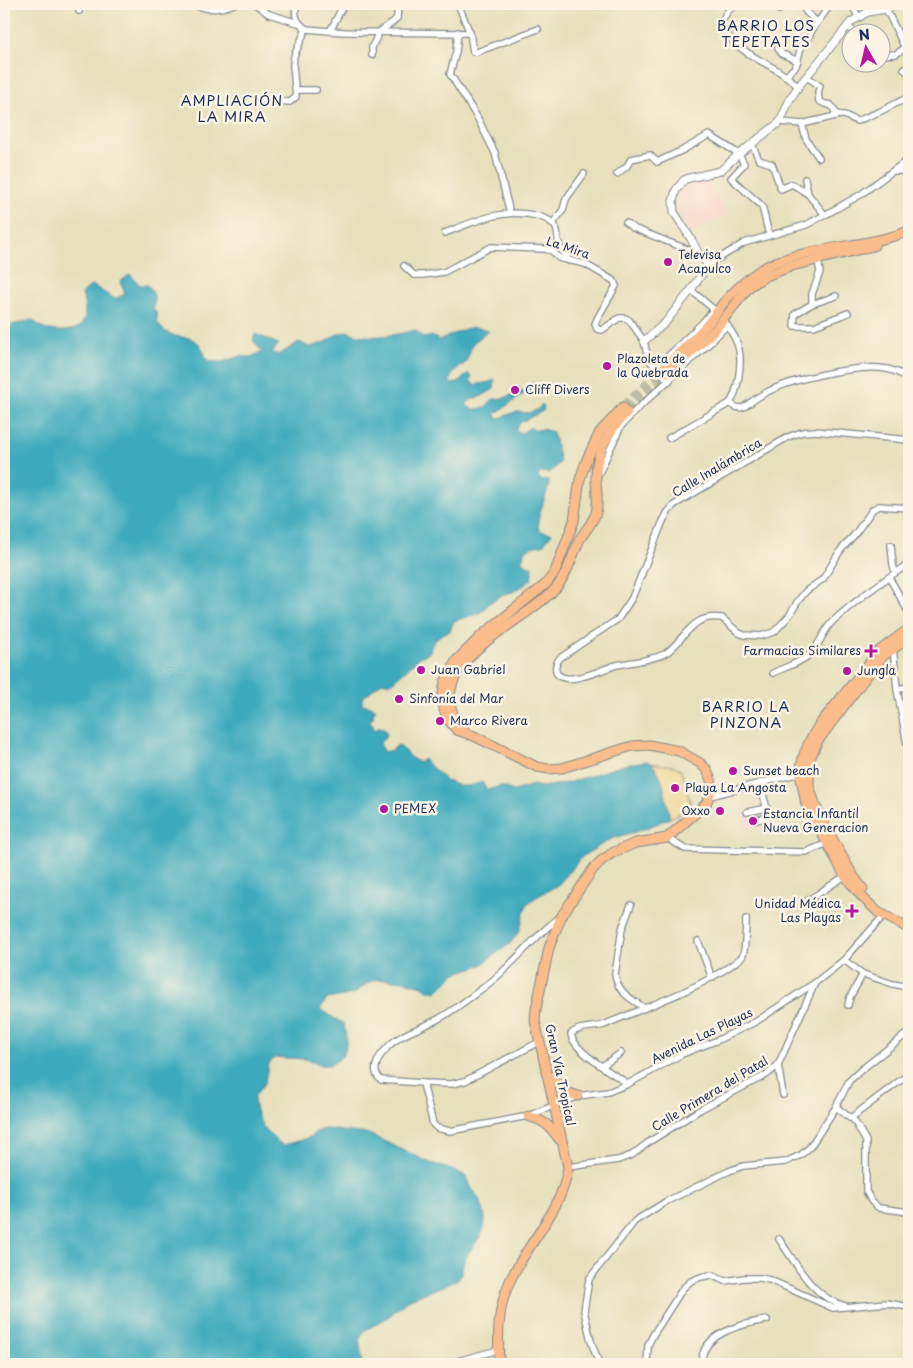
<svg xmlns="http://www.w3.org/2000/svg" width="913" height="1368" viewBox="0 0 913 1368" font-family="'Playpen Sans',sans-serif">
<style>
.built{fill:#f7d1c8}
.sand{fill:#eeda9e;stroke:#84847e}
.water{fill:#3daabd;stroke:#2c6c8e}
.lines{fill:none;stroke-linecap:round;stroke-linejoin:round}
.primary-tunnel{stroke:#bebda9;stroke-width:9;stroke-dasharray:9 4.5;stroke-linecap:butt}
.minor-casing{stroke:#81888d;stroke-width:8}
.tertiary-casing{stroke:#81888d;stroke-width:9}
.primary-casing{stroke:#81888d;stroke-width:11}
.minor{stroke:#fff;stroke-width:5.5}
.tertiary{stroke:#fff;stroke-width:7}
.primary{stroke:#f9bc8a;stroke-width:9}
.poi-dot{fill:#b5179e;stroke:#fcf5e5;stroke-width:2}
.labels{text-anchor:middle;stroke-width:5;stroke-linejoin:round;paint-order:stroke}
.street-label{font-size:12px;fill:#1b2f5e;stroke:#fcf5e5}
.poi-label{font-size:12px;fill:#1b2f5e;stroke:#fcf5e5;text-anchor:start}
.neighbourhood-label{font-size:14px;letter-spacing:1px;fill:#1b2f5e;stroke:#fcf5e5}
</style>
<rect width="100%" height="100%" fill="#fcf5e5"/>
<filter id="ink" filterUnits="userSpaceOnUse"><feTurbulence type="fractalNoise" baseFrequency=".02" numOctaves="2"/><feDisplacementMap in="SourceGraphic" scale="10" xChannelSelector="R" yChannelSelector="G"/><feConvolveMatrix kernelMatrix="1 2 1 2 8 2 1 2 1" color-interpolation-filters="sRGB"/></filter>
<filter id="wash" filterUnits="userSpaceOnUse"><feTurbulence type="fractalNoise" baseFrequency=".0096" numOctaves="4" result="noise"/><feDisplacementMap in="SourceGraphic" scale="20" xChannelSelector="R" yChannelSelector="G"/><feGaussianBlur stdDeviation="1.12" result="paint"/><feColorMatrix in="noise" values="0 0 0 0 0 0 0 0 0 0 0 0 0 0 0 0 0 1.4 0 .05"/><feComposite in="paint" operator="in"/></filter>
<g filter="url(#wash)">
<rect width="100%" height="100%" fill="#e7e0bc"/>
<g class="built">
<polygon points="706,178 727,214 689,234 678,213 677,195 682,188"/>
<polygon points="761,810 765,829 745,828 741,814"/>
</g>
<path class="sand" d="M650,763L674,766L681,770L692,808L670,818C665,800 665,774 650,763Z"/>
<path class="water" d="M130,274L140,285H148C154,293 156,298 153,308L157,314V322L164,331L175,336L190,338L200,344L208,362H223L240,356L251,357L262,352L253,341L255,334L279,344L272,352L278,355L299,342L310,347L326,342L335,335L348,331C365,341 396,335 415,330L424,338L432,336L439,340L465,329L475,327L489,331L473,343L466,363C458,367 452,372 450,381L451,384L458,383L468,373L472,377L470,380L474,385L489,382L495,379L494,389C490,391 486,394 482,396C474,399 471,398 466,405L472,409L484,408L493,399L504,398L529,388L532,383H535L537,387H542L544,390L540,392L537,390L534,392L528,391L495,414L499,418C513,414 512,410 527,413L537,410L542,404L544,407L543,411L521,422L515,429L521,433L531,427L534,430L542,429L553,432L560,462L555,468L549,473L542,472L538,476L542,481L548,480L549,485L539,516L538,529L544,532L552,533L543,545C529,547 527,547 521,561L527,565L533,567L531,580L526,584L513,592L504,594L489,603L484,610L477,614L454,621L450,631C438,635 432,640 430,652L420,657L390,684L382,682L362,698V704L371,706L376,710L373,713V718L369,722L373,725L374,730L380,727L385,730L387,735L381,741L380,746L384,752L393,750L396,746L399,745L411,758L419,762L424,759C431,769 440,772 446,782L450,781C458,789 473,786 482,782L487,790L501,786L514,791L533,785L542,787L567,783L624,765L646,761C665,767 665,801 670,818L639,831L613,838L589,852L582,857L558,885L535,898L527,904L524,913L520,930L510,944L481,965L456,973L437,992L429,991L422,986L404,981L377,979L368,983L354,994L327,999L320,1009L344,1024C346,1037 350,1051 337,1061C333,1064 328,1066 322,1065C316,1064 310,1059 303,1059C294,1058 285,1059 276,1057L268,1064L265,1082L254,1097C255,1118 265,1134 283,1145L292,1143L310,1137L317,1131L325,1129L369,1134L426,1161L460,1173L467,1177C469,1188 476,1192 480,1201C494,1233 475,1237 464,1262C461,1268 463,1272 458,1280L408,1300L388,1317L364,1331L359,1340L363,1364H4V327L32,320L46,330C52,329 56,332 62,331C89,330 87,315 82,293L92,285L115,299L125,294L120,282Z"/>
</g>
<g filter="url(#ink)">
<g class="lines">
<g class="primary-tunnel">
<polyline points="623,407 664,368"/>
<polyline points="627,412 669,373"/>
</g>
<g class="minor-casing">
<g id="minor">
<polyline points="77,4 79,11"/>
<path d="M191,4C207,10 219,10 234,4"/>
<polyline points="255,4 269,14 298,23"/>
<path d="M297,4C293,15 297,22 306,29"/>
<polyline points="458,4 470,33 473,52 477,52 538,29"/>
<path d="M736,4L727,12L720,24C734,48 754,57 777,70C785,76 792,79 798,87"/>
<polyline points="772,4 779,10 788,4"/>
<polyline points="801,4 806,12 817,22"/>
<polyline points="852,4 858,17"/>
<polyline points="886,9 905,48 909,52"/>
<polyline points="848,26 854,32"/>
<polyline points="306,29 330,31 344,4"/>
<polyline points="330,31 345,32 470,33"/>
<polyline points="458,32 456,52 450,74 477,117 495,153 510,213"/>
<polyline points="778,48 782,54 798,61"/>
<polyline points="372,55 372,47 379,32 393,22 397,18 398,4"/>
<polyline points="880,55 896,54 905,48"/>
<polyline points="904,69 909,74"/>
<polyline points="786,76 796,66 801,47 808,39 812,30 831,4"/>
<polyline points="807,77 820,86 818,92 819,101 825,104 831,105 836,113 840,115"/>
<polyline points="296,90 316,90"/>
<polyline points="263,100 290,102 296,97 293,66 294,56 306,29"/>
<polyline points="780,122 802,124 840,115 844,115 857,121 879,112 909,97"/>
<polyline points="802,124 806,139 819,158"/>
<polyline points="752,144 759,160 772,164 781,189 792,184 808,194"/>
<polyline points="895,171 909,171"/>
<polyline points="617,174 627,166 631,159 650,155 657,162 683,150 709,135 739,154 744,164 731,178 762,206 769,235"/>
<polyline points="805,179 808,194 825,215"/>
<polyline points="553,223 563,210 566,199 584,174"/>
<polyline points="626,223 633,228 699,254"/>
<path d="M445,233C475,221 505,207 538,216C544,218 551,220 555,226C559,232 557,241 560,248C563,252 567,256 569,261"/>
<polyline points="818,260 820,272 812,294 812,304 836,296"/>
<polyline points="708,265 744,243 806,225 825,215 860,195 909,159"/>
<polyline points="404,266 414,275 423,275 444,272 491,247 545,249 552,251 559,258 585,264 614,281 616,286 597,319 595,324 597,329 602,330 619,318 625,318 629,320 644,341 648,359 669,381"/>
<polyline points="691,290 718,313"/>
<polyline points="812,304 795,314 794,326 814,326 848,313"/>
<polyline points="656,368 703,322 714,309"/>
<path d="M730,403C735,407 738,409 744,407C751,402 759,396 767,392C792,379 852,366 880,368C891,369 901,373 909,379"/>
<path d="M669,438L730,403C738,392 742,363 739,350C737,339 731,331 725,322"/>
<path d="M909,440L815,431L802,432L788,437L674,505L668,512L663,521L632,598L618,619L560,658C554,665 553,676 565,678C569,679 576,678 580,677C593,675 605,668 617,665C630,662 655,660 666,653C687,638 690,614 722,618L739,633L744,635L761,636L774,632L789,616L798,601L806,591L823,579L840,551L855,534L873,509L879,506L909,508"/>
<polyline points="599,473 621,426 637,409 711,342 727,325"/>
<polyline points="891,545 893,565 895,572"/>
<polyline points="889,577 909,613"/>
<polyline points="893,647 897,689 907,744 909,745"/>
<path d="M773,673C787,666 808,661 816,647C822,638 825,629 833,621C856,600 878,584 904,567L909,566"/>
<polyline points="897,689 909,687"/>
<polyline points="710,796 800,773"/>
<polyline points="747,812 767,808"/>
<polyline points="756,820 769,817 760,783"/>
<polyline points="909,822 909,851"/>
<polyline points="667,838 685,849 806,852 830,842"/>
<polyline points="804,903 845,876"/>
<path d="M631,905L622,929L615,974C617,992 630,998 643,1007"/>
<polyline points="698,941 712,978"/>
<polyline points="844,960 863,974 893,984 909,987"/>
<polyline points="848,1005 850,997 863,974"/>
<path d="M539,1042L465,1081L451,1084L423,1083L381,1080C370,1071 378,1057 387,1048C400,1033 423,1028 440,1018C451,1012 461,1004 471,997C481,989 492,982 501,973C521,955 537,934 559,918"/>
<polyline points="778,1065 783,1095"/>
<polyline points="602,1066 621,1053"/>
<polyline points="423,1083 433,1124 437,1128 450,1131 528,1116 578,1096 608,1092 628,1084 682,1054 718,1040 757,1021 816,982 844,960 885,914"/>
<path d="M628,1084C614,1074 573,1051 571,1034C579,1026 593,1028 604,1025C645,1007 694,991 730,966C734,963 739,960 742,957C745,954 746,926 746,919"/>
<polyline points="836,1107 850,1118 852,1117 866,1141 866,1191 872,1202 879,1208 909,1212"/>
<polyline points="852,1117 909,1074"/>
<polyline points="568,1167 618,1160 632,1155 649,1142 701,1109 768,1074 778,1065 815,983"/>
<path d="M779,1239C797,1265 813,1298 845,1306"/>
<polyline points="446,1364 498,1350"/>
<polyline points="599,1364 591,1341 584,1311 589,1279 635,1221 667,1201 729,1171 743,1166 785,1162 801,1155 810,1147 836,1107 849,1081 861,1070 909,1032"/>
<polyline points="647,1364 648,1345 653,1335 683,1288 691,1281 701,1277 711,1275 725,1281 744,1278 760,1278 770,1280 833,1308 887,1303 909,1307"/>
<path d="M702,1364C699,1334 744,1323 767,1320"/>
</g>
</g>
<g class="tertiary-casing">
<polyline id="tertiary" points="644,341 665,323 691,290 708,265 699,254 691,239 674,212 673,201 676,190 684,180 689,178 720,171 739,154 780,122 790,99 798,87 851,22 868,12 886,9 897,4"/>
</g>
<g class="primary-casing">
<g id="primary">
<path d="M664,368C677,355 691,342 704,328C712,320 718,310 725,301C739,286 757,269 776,262C819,246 867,247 909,231"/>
<polyline points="669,373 714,331 750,286 766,276 792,266 874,246"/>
<polyline points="909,629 879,651 819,725 810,740 803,757 800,773 806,804 845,876 862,897 878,912 906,927 909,928"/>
<path d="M464,729C455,722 450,710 450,699C450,650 525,621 554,590C567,576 572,556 580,539C585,531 593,522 596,513C599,502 596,491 596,479C595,452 609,431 627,412"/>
<polyline points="863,889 852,874 819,815 809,786 810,759 817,742 872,669 883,656 909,638"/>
<polyline points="546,1073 566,1092 578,1096"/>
<path d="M528,1116C545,1121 549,1125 559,1139"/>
<path d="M499,1364C498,1334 497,1309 510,1281C527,1243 563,1210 568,1167L535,1021L536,1009L549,948L554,935L561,917L593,869L602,860L614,852L636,843L667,838L706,804L712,788L711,780L707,770L700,763L679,751L649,745L632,746L562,768L549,769L537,767L474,736L457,730L449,721L444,710L443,694L445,682L456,661L482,635L546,584L555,572L574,521L580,479L587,459L600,432L623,407"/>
</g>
</g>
<use href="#minor" class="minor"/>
<use href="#tertiary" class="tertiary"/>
<use href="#primary" class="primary"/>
</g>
</g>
<g class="poi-dot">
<circle cx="668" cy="262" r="5"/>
<circle cx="607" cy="366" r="5"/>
<circle cx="515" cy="390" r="5"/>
<path d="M868.5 643.5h5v5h5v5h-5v5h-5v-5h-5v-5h5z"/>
<circle cx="421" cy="670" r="5"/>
<circle cx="847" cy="671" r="5"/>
<circle cx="399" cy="699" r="5"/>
<circle cx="440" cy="721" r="5"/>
<circle cx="733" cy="771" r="5"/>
<circle cx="675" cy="788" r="5"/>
<circle cx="384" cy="809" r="5"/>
<circle cx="720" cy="811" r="5"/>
<circle cx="753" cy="821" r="5"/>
<path d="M849.5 903.5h5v5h5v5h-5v5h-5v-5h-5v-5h5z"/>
</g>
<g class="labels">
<g class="street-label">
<text transform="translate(568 248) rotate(19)" y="4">La Mira</text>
<text transform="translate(717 468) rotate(-31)" y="4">Calle Inalámbrica</text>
<text transform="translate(702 1036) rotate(-26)" y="4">Avenida Las Playas</text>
<text transform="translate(560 1075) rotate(78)" y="4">Gran Vía Tropical</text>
<text transform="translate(710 1094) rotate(-31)" y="4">Calle Primera del Patal</text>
</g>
<g class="poi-label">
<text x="678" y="259">Televisa<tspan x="678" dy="14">Acapulco</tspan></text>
<text x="617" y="363">Plazoleta de<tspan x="617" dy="14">la Quebrada</tspan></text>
<text x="525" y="394">Cliff Divers</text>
<text x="861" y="655" text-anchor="end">Farmacias Similares</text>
<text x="431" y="674">Juan Gabriel</text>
<text x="857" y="675">Jungla</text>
<text x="409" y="703">Sinfonía del Mar</text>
<text x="450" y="725">Marco Rivera</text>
<text x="743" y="775">Sunset beach</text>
<text x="685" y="792">Playa La Angosta</text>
<text x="394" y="813">PEMEX</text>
<text x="710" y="815" text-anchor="end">Oxxo</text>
<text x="763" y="818">Estancia Infantil<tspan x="763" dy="14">Nueva Generacion</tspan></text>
<text x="841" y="908" text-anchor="end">Unidad Médica<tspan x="841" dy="14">Las Playas</tspan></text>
</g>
<g class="neighbourhood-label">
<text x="766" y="31">BARRIO LOS<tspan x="766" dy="16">TEPETATES</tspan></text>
<text x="232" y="106">AMPLIACIÓN<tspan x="232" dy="16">LA MIRA</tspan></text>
<text x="746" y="712">BARRIO LA<tspan x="746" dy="16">PINZONA</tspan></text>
</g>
</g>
<rect width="913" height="1368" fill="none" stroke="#fcf5e5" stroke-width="20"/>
<g transform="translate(866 48) rotate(352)"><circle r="24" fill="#fcf5e5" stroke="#a2a6af"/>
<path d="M0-4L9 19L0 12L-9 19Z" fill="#b5179e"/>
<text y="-8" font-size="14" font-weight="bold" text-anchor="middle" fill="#1b2f5e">N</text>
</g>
</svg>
